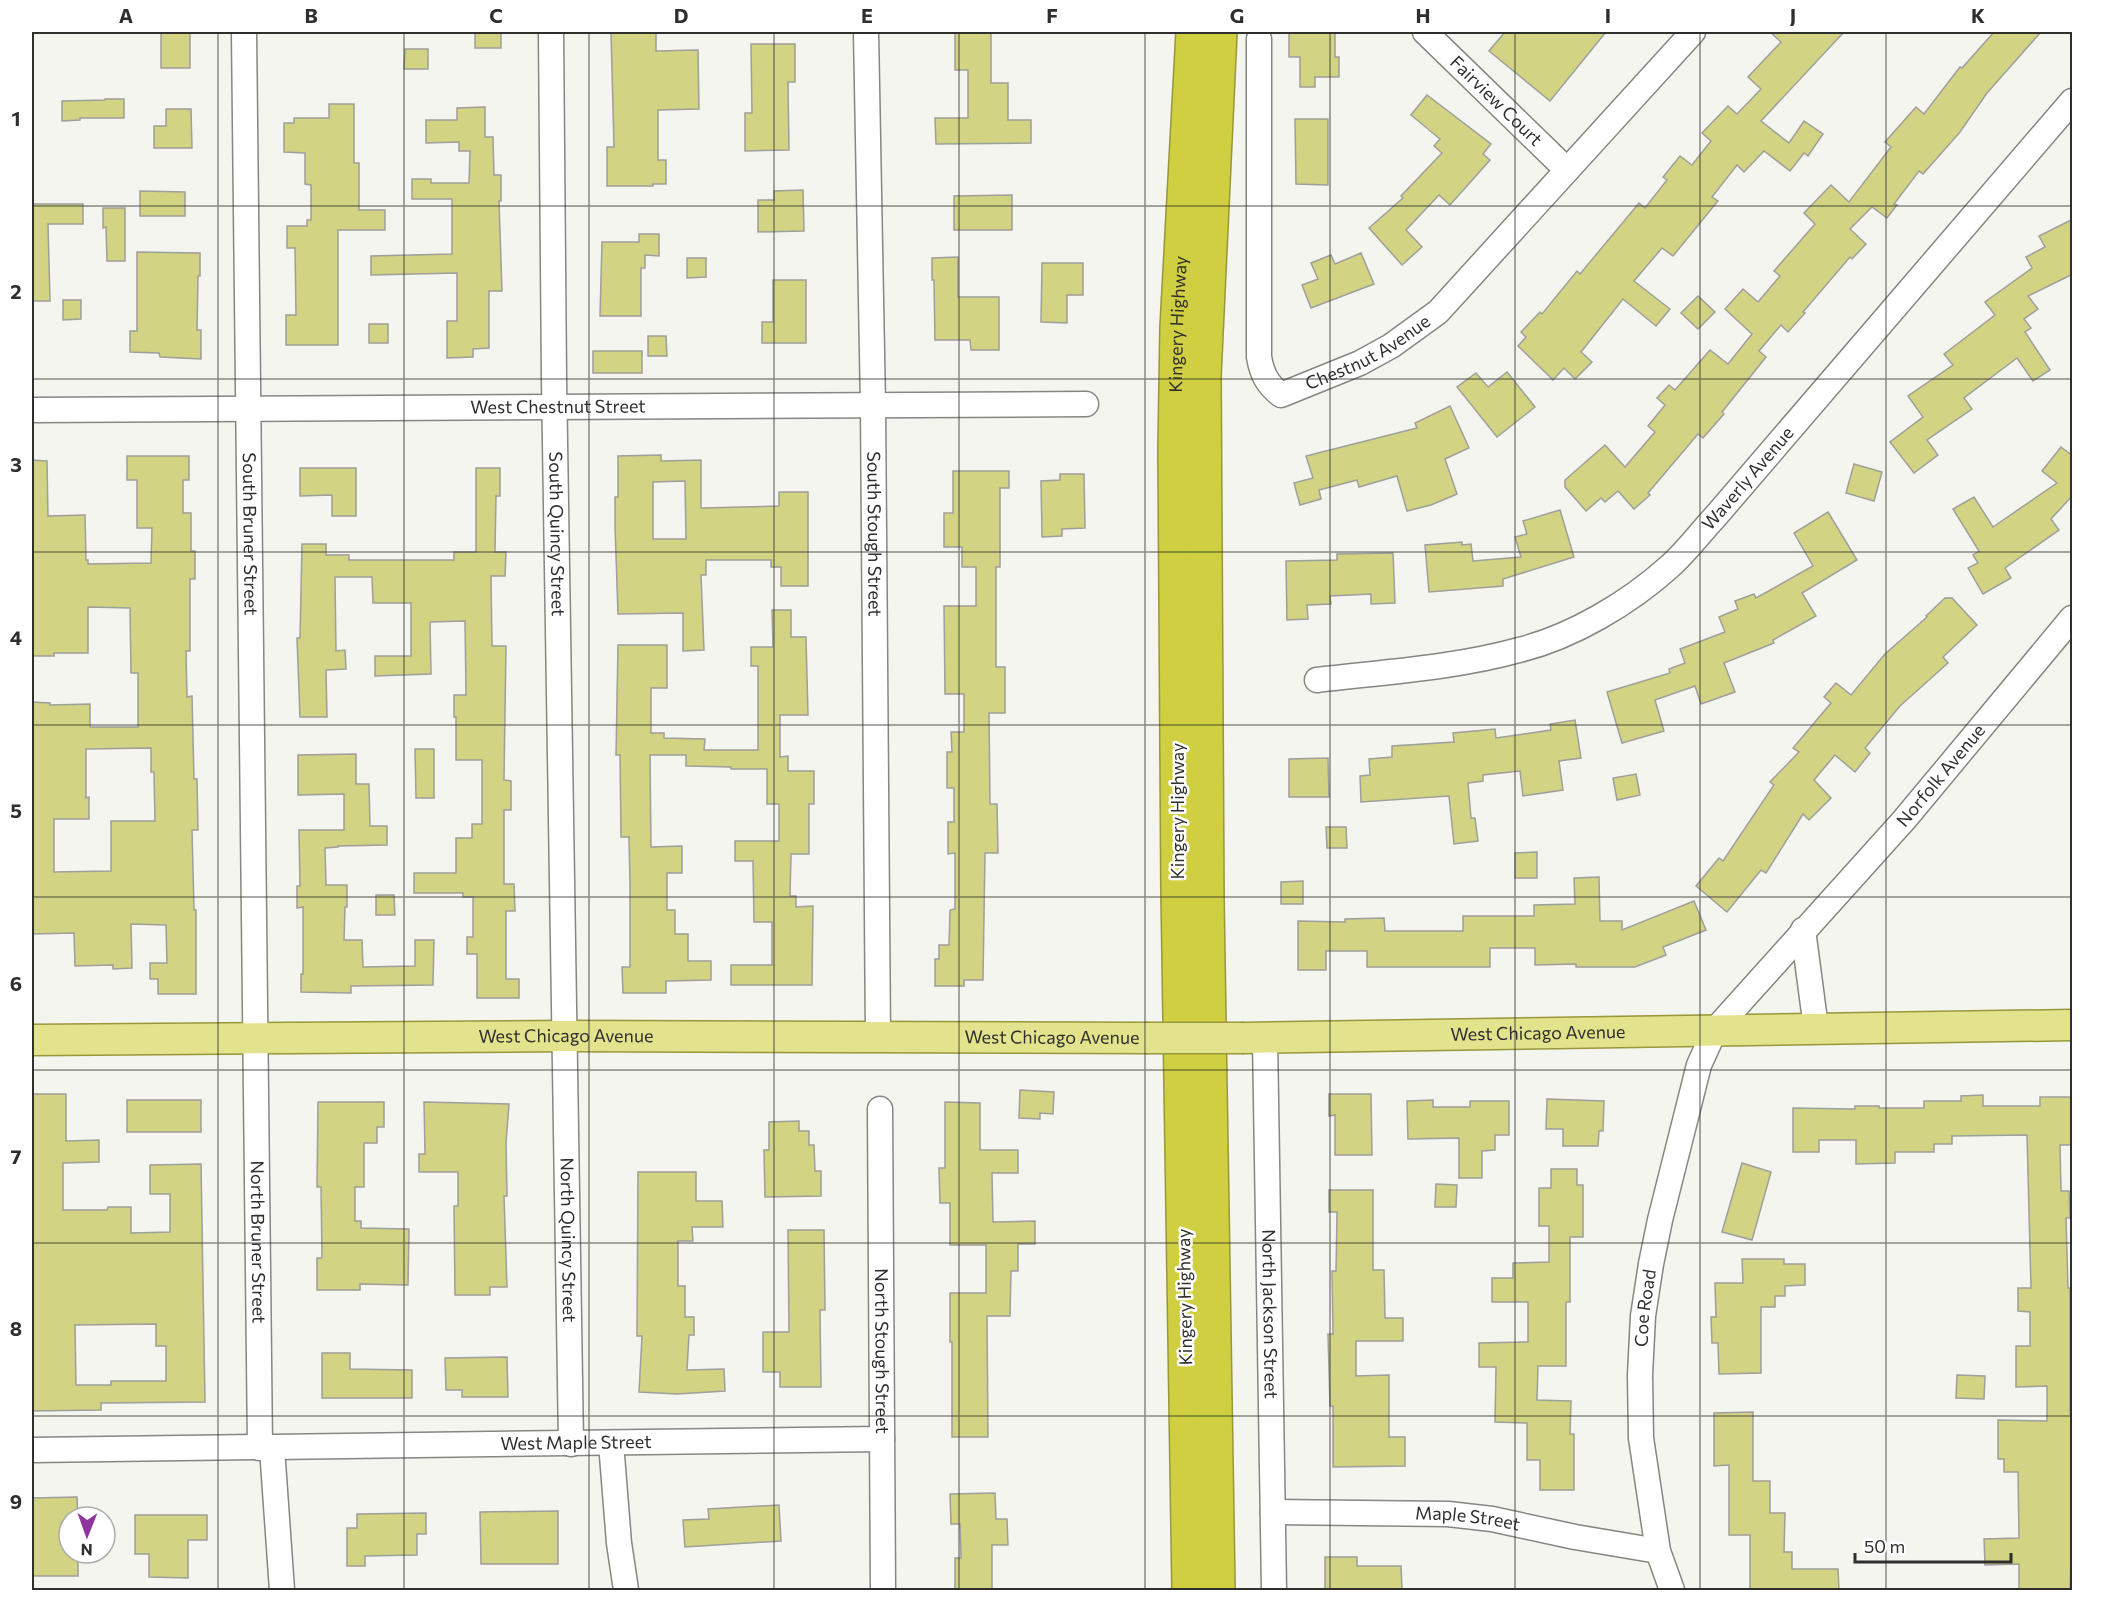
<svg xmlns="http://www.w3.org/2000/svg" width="2104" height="1622" viewBox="0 0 2104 1622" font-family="Commissioner,sans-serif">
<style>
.building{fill:#d2d383;stroke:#9f9f9b;stroke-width:1.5;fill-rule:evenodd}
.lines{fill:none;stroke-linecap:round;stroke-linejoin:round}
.minor-casing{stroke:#868682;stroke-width:27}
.major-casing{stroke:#98973a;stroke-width:33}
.highway-casing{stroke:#98973a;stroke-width:36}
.minor{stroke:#fff;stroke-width:24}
.major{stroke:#e3e28d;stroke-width:30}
.highway{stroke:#d0cf41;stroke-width:33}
.major-bridge-casing{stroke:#98973a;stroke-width:33;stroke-linecap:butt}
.major-bridge{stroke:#e3e28d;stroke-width:30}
.grid{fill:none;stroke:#2f2f2d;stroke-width:1.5;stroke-opacity:0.55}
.labels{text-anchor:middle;stroke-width:5;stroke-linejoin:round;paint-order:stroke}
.street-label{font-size:18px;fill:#2f2f2d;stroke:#fff}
.neatline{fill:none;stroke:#2f2f2d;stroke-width:2}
.grid-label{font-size:20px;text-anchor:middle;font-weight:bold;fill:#2f2f2d}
</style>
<rect width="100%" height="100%" fill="#f4f5ef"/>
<g class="building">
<rect x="161" y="32" width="29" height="36"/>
<rect x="475" y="32" width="26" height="16"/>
<polygon points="611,32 656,32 656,51 698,50 699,109 658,110 658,160 666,160 666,184 653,184 653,186 607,186 607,147 614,147"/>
<polygon points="955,32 991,32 991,83 1008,83 1008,120 1031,120 1031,143 936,144 935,118 968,118 968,70 955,70"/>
<polygon points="1289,32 1335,32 1335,57 1339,57 1339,77 1315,77 1315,87 1300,87 1300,57 1289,57"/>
<polygon points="1505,32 1606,32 1550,101 1489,51"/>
<polygon points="1770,32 1844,32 1761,121 1789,143 1804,121 1823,134 1808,156 1804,153 1790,171 1764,151 1744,172 1737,165 1712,197 1718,201 1673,256 1662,248 1634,281 1670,309 1656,326 1623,299 1581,352 1592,362 1575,379 1564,368 1553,380 1518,346 1526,337 1521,332 1540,312 1542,314 1577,271 1580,274 1639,203 1645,208 1667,180 1663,177 1680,156 1692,165 1711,141 1702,133 1728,106 1737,114 1761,89 1748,77 1781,42"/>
<polygon points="1994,32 2041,32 1987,93 1960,132 1923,174 1919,171 1894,204 1897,205 1887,218 1872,207 1850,229 1866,244 1852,259 1850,257 1803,312 1805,313 1788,332 1781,325 1759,351 1766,357 1722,412 1724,414 1703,438 1698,434 1648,493 1650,495 1634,509 1618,491 1605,502 1601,498 1586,511 1565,487 1565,480 1605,445 1625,467 1655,432 1648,426 1665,405 1657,398 1669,385 1675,390 1710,350 1728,364 1752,334 1725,309 1743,289 1758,302 1780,276 1774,271 1815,224 1804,213 1831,185 1849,202 1891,147 1885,142 1916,107 1924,114 1960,67 1962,68"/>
<polygon points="751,44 795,44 795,82 788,82 789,150 745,151 745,113 752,113"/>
<polygon points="405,49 428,49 428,69 404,69"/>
<polygon points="1427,95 1491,144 1483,154 1490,160 1450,205 1439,195 1406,230 1422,247 1402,265 1369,228 1403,198 1401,196 1442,153 1434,146 1440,139 1411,115"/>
<polygon points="105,99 124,99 124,118 80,118 80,120 62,121 62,101 105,100"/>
<polygon points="329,104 354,104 354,163 359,163 359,210 385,210 385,230 338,230 338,345 286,345 286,315 296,315 295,248 287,248 287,226 307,226 307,220 311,220 311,185 305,184 305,153 284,152 284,123 294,123 294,118 329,118"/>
<polygon points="485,107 485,137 493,137 494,175 501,175 501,201 499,201 502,291 489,291 489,348 473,349 473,357 447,358 447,321 457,321 457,273 371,275 371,256 452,254 452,199 412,199 412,179 431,179 431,183 469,183 470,151 459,151 459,142 426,143 426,120 457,120 457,108"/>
<polygon points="166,109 191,109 192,148 154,148 154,126 166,126"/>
<polygon points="1295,119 1328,119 1328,185 1296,184"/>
<polygon points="803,190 804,231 758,232 758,200 774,200 774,191"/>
<polygon points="140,191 185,192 185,216 140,216"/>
<polygon points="1012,195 1012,230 954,230 954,196"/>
<polygon points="32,204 83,204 83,224 48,224 50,301 32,301"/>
<polygon points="103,208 125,208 125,261 107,261 106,227 103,228"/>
<polygon points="2073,219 2073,274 2028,296 2038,309 2024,319 2031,328 2025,332 2050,370 2033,381 2017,358 1964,398 1972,409 1927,440 1938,455 1914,473 1890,442 1923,417 1908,396 1953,365 1944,354 1995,315 1985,302 2032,268 2026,257 2045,247 2039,236"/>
<polygon points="639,234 659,234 659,256 645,255 645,268 641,268 641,316 600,316 602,242 639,242"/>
<polygon points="137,252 200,253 200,276 198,276 197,330 201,330 201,359 160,357 159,353 130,352 130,331 137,331"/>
<polygon points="1361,253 1374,284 1311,308 1302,285 1318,279 1311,263 1331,255 1335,264"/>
<polygon points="958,257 958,297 999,297 999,350 971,350 970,340 935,340 934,280 932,280 932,258"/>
<polygon points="687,258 706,258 706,277 687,278"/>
<polygon points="1042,263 1083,263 1083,295 1067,295 1067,323 1041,322"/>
<polygon points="773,280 806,280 806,343 762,343 762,322 773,322"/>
<polygon points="1698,296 1715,312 1698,329 1681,313"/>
<polygon points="63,300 81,300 81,319 63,320"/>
<rect x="369" y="324" width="19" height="19"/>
<polygon points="648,336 666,336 667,356 648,356"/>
<rect x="593" y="351" width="49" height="22"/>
<polygon points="1507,372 1535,407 1497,437 1457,387 1476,373 1488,387"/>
<polygon points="1450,406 1469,448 1445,459 1457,494 1431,505 1407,511 1397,476 1359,487 1357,480 1319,490 1321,499 1300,505 1294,483 1313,478 1306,456 1417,428 1415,423"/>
<polygon points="2061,447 2073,456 2073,495 2051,519 2059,530 2005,568 2011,578 1983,594 1968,568 1978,563 1973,555 1979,551 1953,509 1974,497 1993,527 2057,483 2042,471"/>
<path d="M661,455V461L701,460V508L779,506V492H808V586H781V567H771V560H706V575H701L704,650L683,651V613L618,614L615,526V497H618V456ZM685,481L686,539H653V482Z"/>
<path d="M127,456H189V480H183V513H191V551H195V579H190V651H186L187,697L192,696L194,779H197L198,830H192L194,910H196V994H158V979H150V963H167L166,925L131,924L132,968L113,969V965L75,966L74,933L32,934V702L50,703V705L90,704V727H138V673H131L130,608L88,607V653H54V656H32V460L47,461L48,516L85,515L86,560H88V564L151,563L152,528H137V480H127ZM151,748V772H154L155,821H111V871L54,872V819H89V797L86,798V749Z"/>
<polygon points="1854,464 1882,472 1874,501 1846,493"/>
<polygon points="300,468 356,468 356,516 332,516 332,495 300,496"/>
<polygon points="476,468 500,468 500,496 496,496 495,552 506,552 505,576 491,576 492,646 506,646 504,780 511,781 511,810 504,810 504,884 514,884 515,911 506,911 506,979 519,979 519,998 477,998 477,954 467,954 467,937 473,937 473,897 463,897 463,893 414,893 414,873 456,873 456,838 472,838 472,824 482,824 482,760 456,760 456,717 454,717 454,695 466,695 465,621 430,622 431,674 375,676 375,656 411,656 411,603 373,603 372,577 335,577 336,651 345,650 346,669 326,670 327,717 300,717 297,638 300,638 302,544 326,544 326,555 349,555 349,560 454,560 454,552 476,552"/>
<polygon points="953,471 1009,471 1009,488 1000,488 1000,567 996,567 996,667 1005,667 1005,713 989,713 990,804 997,804 998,853 985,853 983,980 964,980 964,986 935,986 935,959 939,959 939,945 949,945 950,910 955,909 955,853 948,854 948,822 954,822 954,788 947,788 947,752 952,752 951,732 964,732 964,694 945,694 944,606 976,606 976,567 962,567 962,547 944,547 944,513 953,513"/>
<polygon points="1060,474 1084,474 1085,528 1062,529 1062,536 1042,537 1041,481 1060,480"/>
<polygon points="1560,510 1574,557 1503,579 1503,586 1429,592 1425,545 1462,542 1462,545 1471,544 1473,561 1521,557 1515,537 1527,534 1523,521"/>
<polygon points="1828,512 1857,560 1802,593 1816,616 1773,640 1774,643 1724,663 1735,692 1701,704 1695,686 1655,700 1664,731 1622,743 1607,692 1670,673 1669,669 1685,663 1680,649 1725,632 1719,617 1738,609 1735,601 1754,594 1756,598 1813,566 1794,533"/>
<polygon points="1393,553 1395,603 1371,604 1371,594 1330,596 1331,604 1307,605 1308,619 1287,620 1286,561 1337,560 1337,554"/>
<polygon points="1945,598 1952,598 1977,625 1943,657 1948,663 1900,706 1865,748 1870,753 1855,772 1835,755 1814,780 1831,798 1809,820 1803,814 1766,873 1761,870 1727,912 1696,886 1719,858 1723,861 1774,785 1770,782 1799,752 1793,748 1831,703 1824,697 1836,683 1851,695 1885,654 1927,617 1926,616"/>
<polygon points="772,610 791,610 791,637 806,637 808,715 780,715 780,757 788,756 788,771 814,771 814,804 809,804 809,854 791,854 790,896 796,896 796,907 813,906 812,985 731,985 731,965 772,965 772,922 754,922 753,861 735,861 735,841 779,841 779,804 767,804 767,769 731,769 731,767 686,766 686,755 650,755 651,847 682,846 682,873 667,873 667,910 675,910 675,934 688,934 688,961 711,961 711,980 666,981 666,993 623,993 622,967 630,967 630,884 629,837 621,837 620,755 616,755 618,645 667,645 667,688 651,688 651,733 664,733 664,738 705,739 704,750 758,750 758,666 751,666 751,647 773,647"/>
<polygon points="1575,720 1581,758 1559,761 1563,790 1523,796 1520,771 1483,775 1483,781 1468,783 1471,818 1475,818 1478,841 1454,844 1449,796 1361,802 1360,776 1370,775 1369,759 1392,757 1392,746 1454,742 1453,733 1495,729 1496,738 1551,730 1550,724"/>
<polygon points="415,749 434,749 434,798 416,798"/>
<polygon points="356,754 356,784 369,784 370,826 387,826 387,845 338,846 338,847 325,848 326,885 347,885 347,907 345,907 344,940 362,940 363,967 415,966 415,940 434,940 433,985 351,986 351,993 301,992 301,974 303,974 303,907 297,908 297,886 300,886 299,830 344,830 344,794 298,795 298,755"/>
<polygon points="1328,758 1329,797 1289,797 1289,759"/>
<polygon points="1636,774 1640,795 1617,800 1613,778"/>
<polygon points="1326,827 1346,827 1347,848 1327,848"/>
<polygon points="1537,852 1537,878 1515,878 1515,853"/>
<polygon points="1599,877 1600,921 1622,921 1622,930 1694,901 1706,930 1663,947 1666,955 1635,967 1576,967 1576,964 1535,965 1535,948 1490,948 1490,967 1367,967 1367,951 1326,951 1326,970 1298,970 1298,921 1345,922 1345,919 1384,918 1385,931 1463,931 1463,916 1534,916 1534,905 1575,904 1574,878"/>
<polygon points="1303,881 1303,904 1281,904 1281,882"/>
<polygon points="376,895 394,895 395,915 376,915"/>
<polygon points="1020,1090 1054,1092 1053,1114 1040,1113 1040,1119 1019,1118"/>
<path d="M32,1094H66V1141L99,1140V1162L63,1163V1210H107L108,1207H131V1233L170,1232V1194H150V1165L201,1164L205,1402L101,1403V1410L32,1411ZM156,1324V1346H166V1381H111V1385H76L75,1325Z"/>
<polygon points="1329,1094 1371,1094 1372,1155 1335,1155 1335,1115 1329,1116"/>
<polygon points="1983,1095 1983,1106 2040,1106 2040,1097 2073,1097 2073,1145 2060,1145 2061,1191 2069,1191 2070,1218 2066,1218 2068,1288 2070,1288 2070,1414 2072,1414 2073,1491 2070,1590 2019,1590 2019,1564 1985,1565 1984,1539 2019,1538 2018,1472 2004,1472 2004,1459 1998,1459 1998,1420 2047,1421 2047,1386 2016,1387 2016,1346 2030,1346 2030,1312 2018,1311 2018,1288 2031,1288 2027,1135 1952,1136 1952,1144 1934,1144 1934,1152 1895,1152 1895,1163 1856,1164 1856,1140 1819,1140 1819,1152 1793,1152 1793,1108 1855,1109 1855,1106 1879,1106 1879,1108 1924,1108 1924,1101 1961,1101 1961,1096"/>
<polygon points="1547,1099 1604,1101 1603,1131 1599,1131 1598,1146 1563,1146 1563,1129 1546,1129"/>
<rect x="127" y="1100" width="74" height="32"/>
<polygon points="1433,1100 1433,1107 1470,1107 1470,1101 1509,1101 1509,1135 1495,1135 1495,1150 1482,1151 1482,1178 1459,1178 1459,1138 1408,1139 1407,1101"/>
<polygon points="318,1102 384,1102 384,1127 377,1127 377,1143 364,1143 364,1187 355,1187 355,1221 361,1221 361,1228 409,1229 408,1285 360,1284 360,1290 317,1290 317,1258 322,1258 321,1187 317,1187"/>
<polygon points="424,1102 509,1104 506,1143 507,1196 504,1196 507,1287 490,1287 490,1295 455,1295 454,1206 458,1206 458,1172 419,1172 419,1154 425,1154"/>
<polygon points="945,1102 980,1103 980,1150 1018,1150 1018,1173 992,1173 993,1222 1035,1221 1035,1244 1018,1244 1018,1271 1011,1271 1010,1316 987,1316 988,1437 952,1437 952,1342 950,1342 950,1293 986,1293 986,1245 950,1245 950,1203 940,1203 939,1168 945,1168"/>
<polygon points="799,1121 799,1131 809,1131 809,1145 814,1145 815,1171 821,1171 821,1196 765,1197 764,1150 769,1150 769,1122"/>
<polygon points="1742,1163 1771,1172 1752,1240 1722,1232"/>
<polygon points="1551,1169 1577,1169 1577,1185 1583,1185 1583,1237 1570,1237 1570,1302 1566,1302 1566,1366 1538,1366 1537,1400 1571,1401 1570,1434 1574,1434 1574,1490 1540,1490 1540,1460 1527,1460 1527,1423 1495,1422 1496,1367 1479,1367 1479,1343 1528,1342 1528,1302 1492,1302 1492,1278 1513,1278 1513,1263 1549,1262 1549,1226 1539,1226 1539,1188 1551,1188"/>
<polygon points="638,1172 696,1172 696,1201 722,1201 723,1227 692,1227 693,1241 678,1241 678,1286 685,1286 685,1317 694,1317 694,1335 689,1335 687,1370 724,1369 725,1391 677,1394 639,1392 642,1336 637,1336"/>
<polygon points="1436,1184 1457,1185 1456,1207 1435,1207"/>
<polygon points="1329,1190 1373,1190 1373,1270 1384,1270 1385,1318 1403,1318 1403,1341 1356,1341 1356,1376 1389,1375 1389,1437 1405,1437 1405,1466 1333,1467 1333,1406 1330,1406 1328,1334 1333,1334 1332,1271 1336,1271 1337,1212 1329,1212"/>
<polygon points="788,1230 824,1230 825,1310 820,1310 821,1387 780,1387 780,1372 763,1372 763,1332 789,1332"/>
<polygon points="1742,1259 1784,1259 1784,1264 1805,1264 1805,1285 1785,1286 1785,1296 1775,1296 1775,1307 1761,1307 1761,1373 1719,1374 1718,1343 1712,1343 1711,1317 1716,1317 1715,1283 1743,1283"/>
<polygon points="322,1353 350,1353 350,1369 412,1370 412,1398 322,1398"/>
<polygon points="507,1357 508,1397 462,1397 462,1390 446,1390 445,1358"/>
<polygon points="1957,1375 1985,1376 1984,1399 1956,1398"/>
<polygon points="1753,1412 1753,1481 1770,1481 1770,1513 1785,1513 1784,1552 1792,1552 1792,1569 1838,1569 1839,1590 1750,1590 1750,1535 1729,1535 1729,1465 1714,1466 1714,1413"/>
<polygon points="995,1493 996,1519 1007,1519 1008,1545 992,1545 992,1590 955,1590 955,1558 961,1558 960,1524 951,1524 950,1494"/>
<polygon points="77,1497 78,1517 69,1517 69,1553 78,1553 78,1576 32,1576 32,1498"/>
<polygon points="779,1505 781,1541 685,1547 683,1520 709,1519 708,1509"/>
<polygon points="558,1511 558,1564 481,1564 480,1512"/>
<polygon points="426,1513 426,1534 417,1534 417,1555 365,1556 365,1566 347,1566 347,1528 357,1528 357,1514"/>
<polygon points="135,1515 207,1515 207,1540 188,1540 188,1578 149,1577 149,1554 135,1554"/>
<polygon points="1325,1557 1357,1557 1357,1566 1401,1566 1402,1590 1325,1589"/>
</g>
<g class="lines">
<g class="minor-casing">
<g id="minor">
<path id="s1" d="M244,32L260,1448"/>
<path id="s2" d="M551,32L554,379L571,1444"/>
<path id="s3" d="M866,32L873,406L878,1038"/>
<path id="s4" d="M1425,32L1567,170"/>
<path id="s5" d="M1259,39V357C1262,374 1267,384 1281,395L1360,363L1391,346L1438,312L1693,32"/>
<path id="s6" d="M32,410L1086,404"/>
<path id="s7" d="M1317,680C1384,672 1454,668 1519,650C1572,637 1629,603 1669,567C1686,552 1700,533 1715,517L2072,101"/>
<polyline points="1803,930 1816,1028"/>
<path id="s8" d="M1265,1038L1274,1590"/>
<path id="s9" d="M880,1109L883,1590"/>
<polyline points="611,1443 619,1543 626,1590"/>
<polyline points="272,1448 282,1590"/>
<path id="s10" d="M32,1450L882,1439"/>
<path id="s11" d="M1273,1512L1448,1514L1492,1519L1575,1537L1658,1551"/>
<path id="s12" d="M1672,1590L1658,1551L1641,1438L1640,1375L1643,1316L1651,1264L1660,1220L1699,1065L1715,1030L1904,820L2072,618"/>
</g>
</g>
<g class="major-casing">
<g id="major">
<path id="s13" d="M1244,1038L2072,1025"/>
<path id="s14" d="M32,1040L566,1036L1146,1038"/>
</g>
</g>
<g class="highway-casing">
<g id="highway">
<path id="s15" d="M1189,1590L1178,890L1175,449L1177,328L1193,32"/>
<polyline points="1218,1590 1207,901 1204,376 1220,32"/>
</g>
</g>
<use href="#minor" class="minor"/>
<use href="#major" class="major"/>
<use href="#highway" class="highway"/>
<g class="major-bridge-casing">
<polyline id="major-bridge" points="1146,1038 1244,1038"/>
</g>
<use href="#major-bridge" class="major-bridge"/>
</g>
<path class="grid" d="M218,32V1590M404,32V1590M589,32V1590M774,32V1590M959,32V1590M1145,32V1590M1330,32V1590M1515,32V1590M1700,32V1590M1886,32V1590M32,206H2072M32,379H2072M32,552H2072M32,725H2072M32,897H2072M32,1070H2072M32,1243H2072M32,1416H2072"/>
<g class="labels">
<g class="street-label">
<text dy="6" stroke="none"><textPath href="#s4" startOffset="99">Fairview Court</textPath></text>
<text dy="6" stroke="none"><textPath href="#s15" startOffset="1266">Kingery Highway</textPath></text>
<text dy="6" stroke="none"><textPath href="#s5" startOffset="460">Chestnut Avenue</textPath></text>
<text dy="6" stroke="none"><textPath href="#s6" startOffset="526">West Chestnut Street</textPath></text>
<text dy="6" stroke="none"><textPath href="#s7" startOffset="496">Waverly Avenue</textPath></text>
<text dy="6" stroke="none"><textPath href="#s2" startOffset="502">South Quincy Street</textPath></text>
<text dy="6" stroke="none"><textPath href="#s1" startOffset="502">South Bruner Street</textPath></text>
<text dy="6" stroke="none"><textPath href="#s3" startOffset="502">South Stough Street</textPath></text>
<text dy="6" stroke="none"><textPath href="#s12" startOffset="914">Norfolk Avenue</textPath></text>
<text transform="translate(1178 811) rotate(-90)" y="6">Kingery Highway</text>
<text dy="6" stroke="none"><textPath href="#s13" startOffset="294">West Chicago Avenue</textPath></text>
<text dy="6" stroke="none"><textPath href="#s14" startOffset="534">West Chicago Avenue</textPath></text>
<text dy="6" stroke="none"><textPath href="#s14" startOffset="1020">West Chicago Avenue</textPath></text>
<text dy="6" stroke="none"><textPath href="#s2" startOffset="1208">North Quincy Street</textPath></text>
<text dy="6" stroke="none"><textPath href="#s1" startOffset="1210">North Bruner Street</textPath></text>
<text transform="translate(1185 1297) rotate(-91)" y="6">Kingery Highway</text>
<text dy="6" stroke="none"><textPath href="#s12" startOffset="286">Coe Road</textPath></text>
<text dy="6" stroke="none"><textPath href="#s8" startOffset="276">North Jackson Street</textPath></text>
<text dy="6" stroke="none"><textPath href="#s9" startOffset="242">North Stough Street</textPath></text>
<text dy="6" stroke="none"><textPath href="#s10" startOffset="544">West Maple Street</textPath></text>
<text dy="6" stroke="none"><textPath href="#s11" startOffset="195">Maple Street</textPath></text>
</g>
</g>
<rect width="2104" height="1622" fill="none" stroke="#ffffff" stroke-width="66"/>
<g transform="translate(87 1535) rotate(181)"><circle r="28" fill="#ffffff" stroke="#acacab" stroke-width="1.5"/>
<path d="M0-4.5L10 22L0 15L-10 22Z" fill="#8f349f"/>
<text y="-9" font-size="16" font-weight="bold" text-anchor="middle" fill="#2f2f2d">N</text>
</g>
<path d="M1855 1553v9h156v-9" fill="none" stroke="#2f2f2d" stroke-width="3"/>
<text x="1864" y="1553" font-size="18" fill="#2f2f2d" stroke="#ffffff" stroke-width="4.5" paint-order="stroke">50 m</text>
<rect x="33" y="33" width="2038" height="1556" class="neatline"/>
<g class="grid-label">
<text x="126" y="23">A</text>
<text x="311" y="23">B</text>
<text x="496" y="23">C</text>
<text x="681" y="23">D</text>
<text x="867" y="23">E</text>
<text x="1052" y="23">F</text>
<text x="1237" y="23">G</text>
<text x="1423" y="23">H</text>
<text x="1608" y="23">I</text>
<text x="1793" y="23">J</text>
<text x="1978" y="23">K</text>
<text x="16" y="126">1</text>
<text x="16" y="299">2</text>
<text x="16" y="472">3</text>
<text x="16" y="645">4</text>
<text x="16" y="818">5</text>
<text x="16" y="991">6</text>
<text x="16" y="1164">7</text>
<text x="16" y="1336">8</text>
<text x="16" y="1509">9</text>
</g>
</svg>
